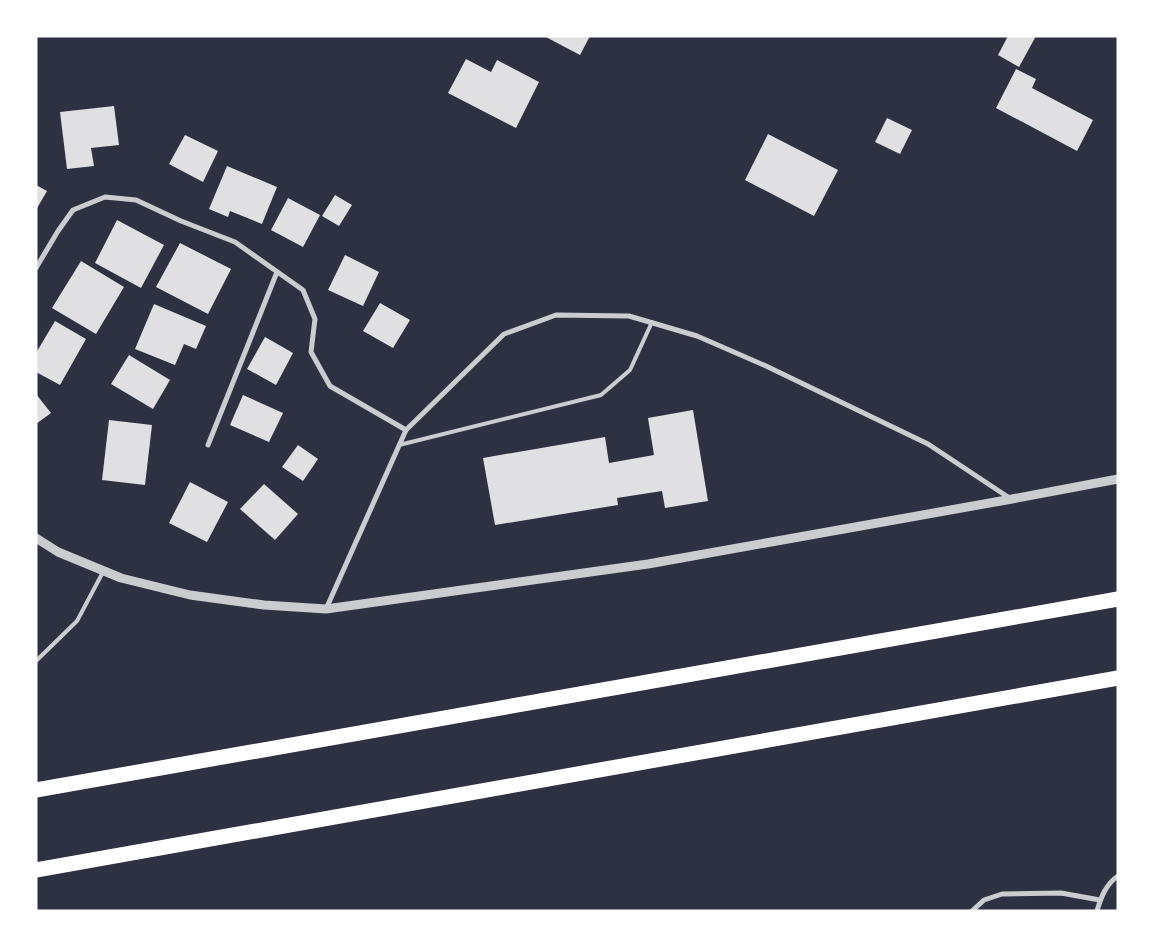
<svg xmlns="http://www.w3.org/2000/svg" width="1154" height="947" viewBox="0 0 1154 947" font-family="Rubik,sans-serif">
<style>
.building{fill:#e0e0e3}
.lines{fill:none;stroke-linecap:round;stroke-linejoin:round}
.service{stroke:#caccd0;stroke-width:4}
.minor{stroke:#caccd0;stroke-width:5}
.tertiary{stroke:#caccd0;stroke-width:9}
.motorway{stroke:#fff;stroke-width:15}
</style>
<rect width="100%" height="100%" fill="#2d3142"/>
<g class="building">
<polygon points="544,36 590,36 580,55"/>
<polygon points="1008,36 1036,36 1019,67 998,55"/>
<polygon points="466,59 491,72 497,60 539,82 516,128 448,93"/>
<polygon points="1016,69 1036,79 1032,88 1093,120 1077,151 996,108"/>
<polygon points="114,106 119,145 91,148 94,166 67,169 60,112"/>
<polygon points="887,118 912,130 900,154 875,142"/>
<polygon points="768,134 838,170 814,216 745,180"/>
<polygon points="185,135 218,151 203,182 169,164"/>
<polygon points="227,166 277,187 262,224 230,211 228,217 209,209"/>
<polygon points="36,185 47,191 36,210"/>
<polygon points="335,195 352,205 339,226 322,216"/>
<polygon points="288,198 320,215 303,247 271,230"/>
<polygon points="117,220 164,245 141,288 95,263"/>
<polygon points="180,243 231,269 208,314 156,287"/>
<polygon points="345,255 379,272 363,306 328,290"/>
<polygon points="81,261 124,287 96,334 52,308"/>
<polygon points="380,303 410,320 393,348 363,331"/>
<polygon points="154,304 206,326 196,349 184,344 175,365 135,349"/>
<polygon points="55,321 86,339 60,385 36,372 36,353"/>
<polygon points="265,337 293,353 276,385 247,369"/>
<polygon points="129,355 170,380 153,409 111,384"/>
<polygon points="36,394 51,413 36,424"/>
<polygon points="243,395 283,413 269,442 230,425"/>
<polygon points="693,410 708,501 665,508 662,491 617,498 618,505 495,525 483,458 605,437 609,463 654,455 648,418"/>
<polygon points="109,420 152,425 145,485 102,480"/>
<polygon points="298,445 318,459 303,481 282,467"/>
<polygon points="190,482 228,502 207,542 169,523"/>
<polygon points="264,484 298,514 275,540 240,509"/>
</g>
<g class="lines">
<g class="service">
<polyline points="399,445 601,395 630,370 652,322"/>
<polyline points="36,661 77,621 103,572"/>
</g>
<g class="minor">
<polyline points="36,268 58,231 73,210 105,197 136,200 181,221 235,242 303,290 315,319 311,352 330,386 406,430"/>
<polyline points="208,445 277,272"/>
<polyline points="326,609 406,430 504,334 556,315 629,316 697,336 766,366 928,444 1011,499"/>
<polyline points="972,911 984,900 1002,894 1061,893 1100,900"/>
<path d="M1097,911C1101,897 1106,884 1118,876"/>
</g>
<polyline class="tertiary" points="36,538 58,552 121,578 190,595 264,605 326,609 648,564 1012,499 1118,479"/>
<g class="motorway">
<polyline points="36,790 1118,599"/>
<polyline points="36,870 1118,678"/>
</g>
</g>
<rect width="1154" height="947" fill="none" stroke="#ffffff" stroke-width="75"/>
</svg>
